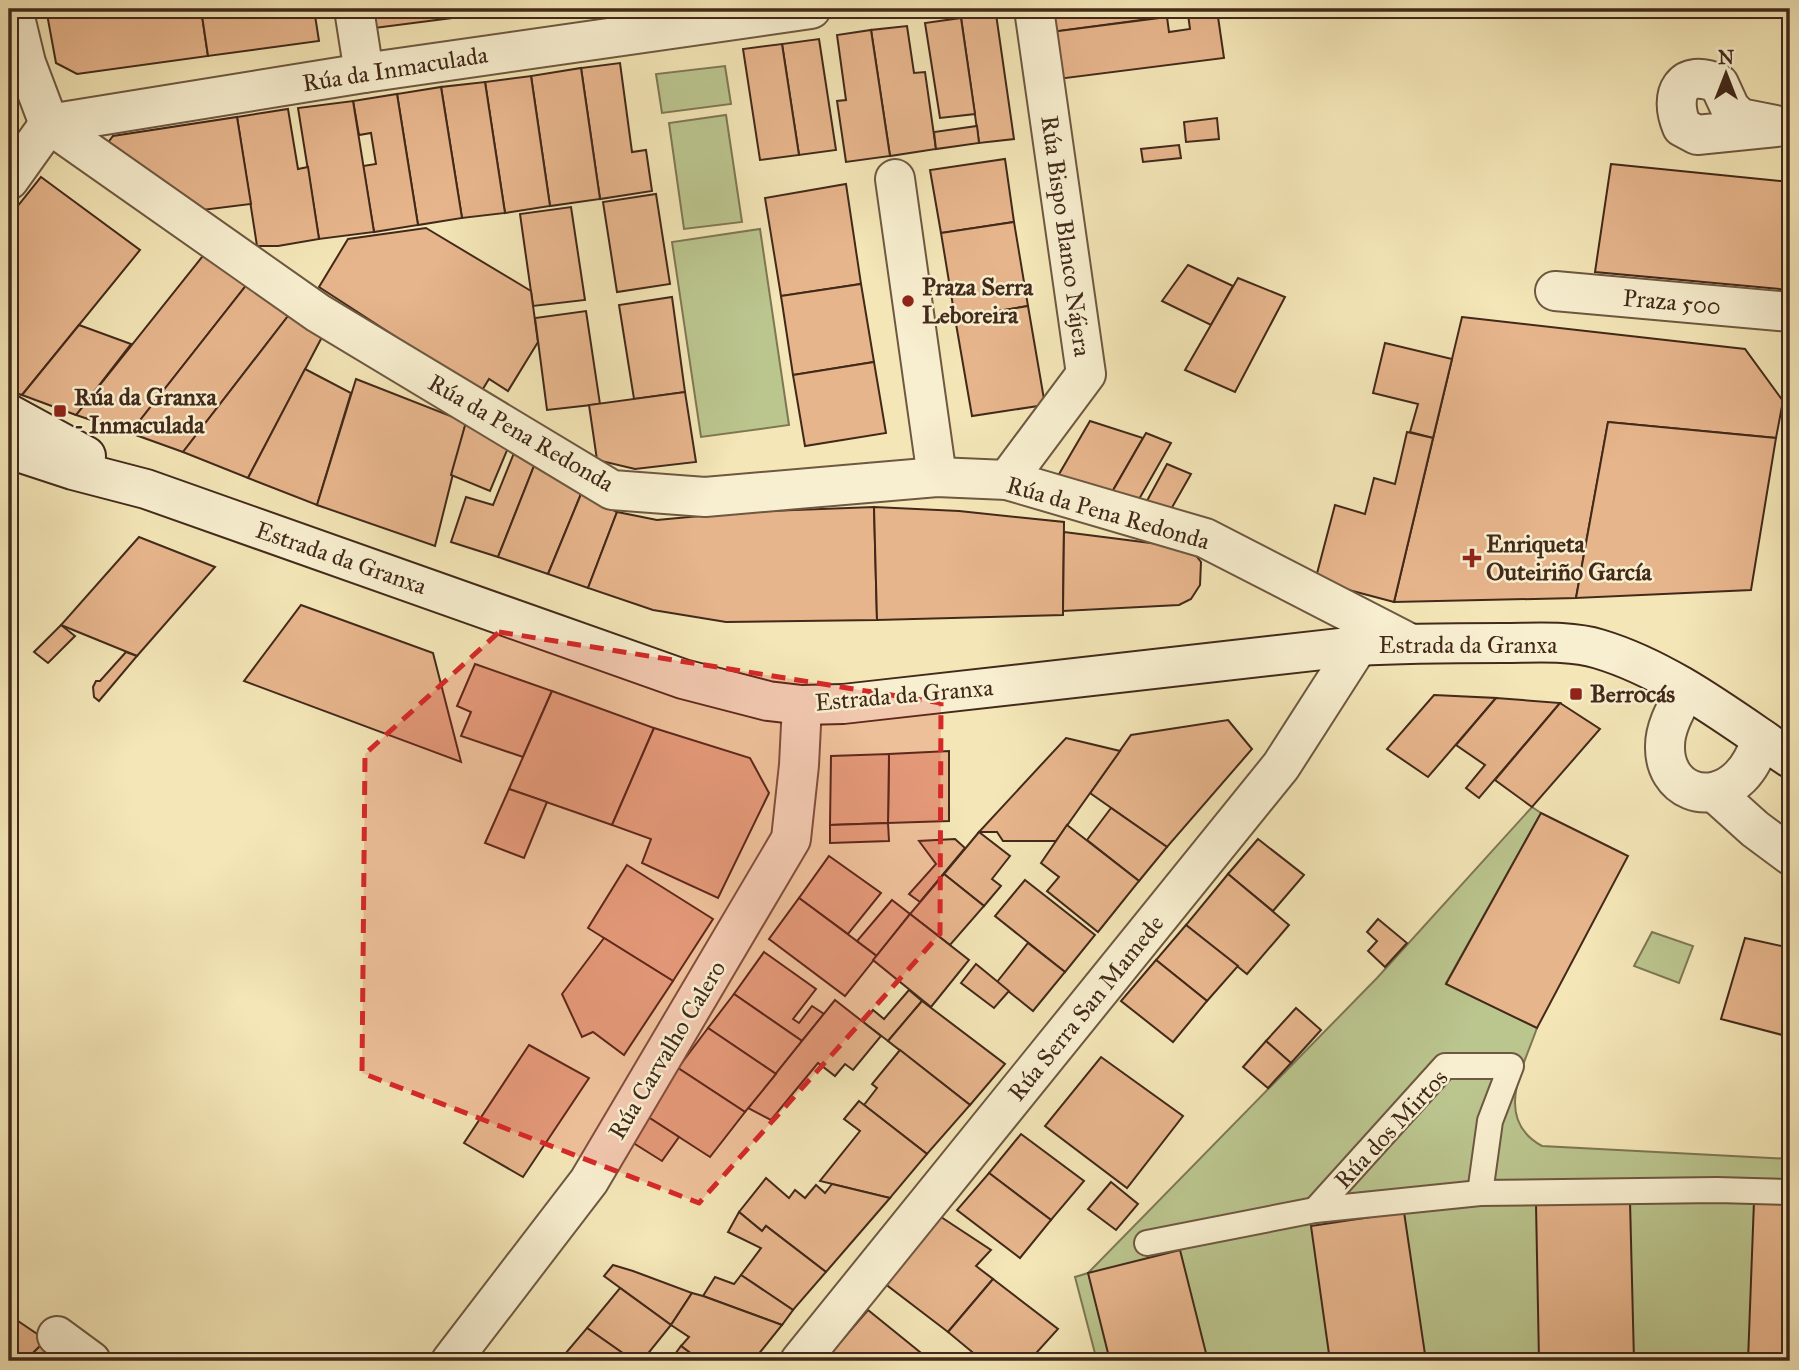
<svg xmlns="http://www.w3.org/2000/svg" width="1799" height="1370" viewBox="0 0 1799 1370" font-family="'IM FELL Great Primer',serif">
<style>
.green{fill:#bbc58e;stroke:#7e7754;stroke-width:2}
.building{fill:#e7b58c;stroke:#42291a;stroke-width:2}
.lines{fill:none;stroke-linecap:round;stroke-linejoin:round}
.lane-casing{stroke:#6e5841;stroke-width:28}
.street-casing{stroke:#6e5841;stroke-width:42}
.secondary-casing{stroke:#42291a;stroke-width:42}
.lane{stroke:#f8efd0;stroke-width:24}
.street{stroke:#f8efd0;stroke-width:38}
.secondary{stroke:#f8efd0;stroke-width:38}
.marked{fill:#d62828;fill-opacity:0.2;stroke:#d62828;stroke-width:5;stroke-dasharray:14 9;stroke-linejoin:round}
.poi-dot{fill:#8f2418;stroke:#f8efd0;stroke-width:2.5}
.labels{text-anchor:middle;stroke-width:5;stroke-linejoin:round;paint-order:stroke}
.street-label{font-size:24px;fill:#42291a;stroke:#f8efd0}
.poi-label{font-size:24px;font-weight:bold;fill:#42291a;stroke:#f8efd0;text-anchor:start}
</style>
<rect width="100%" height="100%" fill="#f4e6b7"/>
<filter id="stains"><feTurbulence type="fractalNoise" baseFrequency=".00286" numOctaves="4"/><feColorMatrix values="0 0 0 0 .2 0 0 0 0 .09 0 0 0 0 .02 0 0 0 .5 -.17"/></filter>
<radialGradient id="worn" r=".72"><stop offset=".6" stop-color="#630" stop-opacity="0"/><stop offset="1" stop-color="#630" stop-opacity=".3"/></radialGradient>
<g class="green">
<polygon points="725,66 731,104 662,113 656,74"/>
<polygon points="726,115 742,222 684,229 669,123"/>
<polygon points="760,229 789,425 701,437 672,242"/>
<path d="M1532,807L1541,813L1446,983L1537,1028C1523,1068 1493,1119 1542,1146L1790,1159V1361H1097L1075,1277L1088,1273L1377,978Z"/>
<polygon points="1652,932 1693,946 1679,983 1634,966"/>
</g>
<g class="building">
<polygon points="57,9 201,9 208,56 77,74 56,63 47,14 58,11"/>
<polygon points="201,9 314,9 319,41 208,56"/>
<polygon points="364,9 483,9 483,14 367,29"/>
<polygon points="483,9 523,9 483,14"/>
<polygon points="1048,9 1217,9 1217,10 1051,32"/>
<polygon points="1217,10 1224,58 1058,79 1051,32 1167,17 1169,32 1190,29 1188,14"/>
<polygon points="996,14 1014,139 979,143 961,18"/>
<polygon points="961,18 975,114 940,118 925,23"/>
<polygon points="907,26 914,73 925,72 936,149 890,156 871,30"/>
<polygon points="871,30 890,156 846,162 837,101 846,100 837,35"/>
<polygon points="819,39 836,150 799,155 782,44"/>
<polygon points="782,44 799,155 760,160 743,49"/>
<polygon points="620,63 632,152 646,150 652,191 600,199 581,68"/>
<polygon points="581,68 600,199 550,206 531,76"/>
<polygon points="531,76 550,206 505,213 485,82"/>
<polygon points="485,82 505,213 462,218 441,87"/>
<polygon points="441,87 462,218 418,225 397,94"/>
<polygon points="397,94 418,225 374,232 363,166 376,164 371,133 359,135 353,101"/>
<polygon points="353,101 374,232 319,239 298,108"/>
<polygon points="288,109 298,169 308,167 319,239 278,246 257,246 237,117"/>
<polygon points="237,117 251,204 194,211 103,149 113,136"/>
<polygon points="1217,118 1219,139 1186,142 1184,122"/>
<polygon points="977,126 979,143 936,149 934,132"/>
<polygon points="1179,145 1181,158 1143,162 1141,149"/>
<polygon points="1005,159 1014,222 941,233 930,170"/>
<polygon points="1611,164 1790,182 1790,290 1595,272"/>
<polygon points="41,177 140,250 22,395 9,391 9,217"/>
<polygon points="846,184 861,284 781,296 765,198"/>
<polygon points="656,194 670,284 617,292 603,202"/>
<polygon points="571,207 585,300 533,306 520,214"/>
<polygon points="1014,222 1028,306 955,318 941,233"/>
<polygon points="426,228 531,291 538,342 508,391 489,379 481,392 319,287 348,239"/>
<polygon points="206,252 248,283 130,433 76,415"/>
<polygon points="1188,265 1233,286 1211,325 1162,301"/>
<polygon points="1238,278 1285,297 1235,392 1185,370"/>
<polygon points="248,283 288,316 183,452 130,433"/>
<polygon points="861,284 874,362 793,375 781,296"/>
<polygon points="672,297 685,392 634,399 619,305"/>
<polygon points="1028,306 1045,405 972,416 955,318"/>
<polygon points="586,311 600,404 547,410 535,318"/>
<polygon points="288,316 322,337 248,478 183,452"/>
<polygon points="1462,317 1745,349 1783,401 1776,438 1608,422 1576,598 1394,602"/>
<polygon points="79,325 131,344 76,415 22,395"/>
<polygon points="1385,343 1452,359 1433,438 1410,432 1418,404 1373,393"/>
<polygon points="874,362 886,433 805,446 793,375"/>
<polygon points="305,369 351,393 317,505 248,478"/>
<polygon points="356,379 466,422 435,546 317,505"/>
<polygon points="685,392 696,462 635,469 597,460 589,405"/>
<polygon points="1090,421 1143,438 1108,499 1055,481"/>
<polygon points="466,422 508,448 490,491 451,475"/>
<polygon points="1608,422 1776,438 1751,590 1576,598"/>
<polygon points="1407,432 1433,438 1394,602 1315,581 1335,505 1365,514 1374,478 1395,484"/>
<polygon points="1146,433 1171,443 1134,508 1108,499"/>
<polygon points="514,453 534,466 498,557 451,542 466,497 493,505"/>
<polygon points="1167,464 1191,474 1166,518 1142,510"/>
<polygon points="534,466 581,494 548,574 498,557"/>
<polygon points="581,494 617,512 588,588 548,574"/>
<polygon points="874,507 877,620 726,622 653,610 588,588 617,512 657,520 743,512"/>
<polygon points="874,507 959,511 1064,522 1063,615 877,620"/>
<polygon points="1064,532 1190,548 1201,562 1200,585 1191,599 1179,605 1063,611"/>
<polygon points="139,537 215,567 137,656 61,625"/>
<polygon points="301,605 433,653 461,762 244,681"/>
<polygon points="61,625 75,636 48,663 34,652"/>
<polygon points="126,652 137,656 99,701 94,697 93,687 96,681 100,681"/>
<polygon points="475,664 552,691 523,757 461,736 471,712 457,706"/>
<polygon points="552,691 654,728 612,825 509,789"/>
<polygon points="1434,695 1496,698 1428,777 1387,749"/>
<polygon points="1496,698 1560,703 1479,798 1466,788 1485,765 1456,745"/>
<polygon points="1560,703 1600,729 1532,807 1495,780"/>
<polygon points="1228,720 1252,749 1167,847 1090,793 1131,735"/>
<polygon points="654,728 750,758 769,793 718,898 642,863 651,839 612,825"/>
<polygon points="1066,738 1120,751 1056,841 1003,841 997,832 979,832"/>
<polygon points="949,751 949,821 888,823 889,754"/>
<polygon points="889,754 888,823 830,825 831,756"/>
<polygon points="509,789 547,802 524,858 485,843"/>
<polygon points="1111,808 1167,847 1139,881 1087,840"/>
<polygon points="1541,813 1628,856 1537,1028 1446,984"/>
<polygon points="888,823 889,841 830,843 830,825"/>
<polygon points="1067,825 1139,881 1098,932 1047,891 1059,877 1041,863"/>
<polygon points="979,832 1010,856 992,879 1001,886 984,906 944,874"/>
<polygon points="955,839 965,848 920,902 909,894 936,864 919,841"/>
<polygon points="1258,839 1304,875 1273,911 1228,874"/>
<polygon points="829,856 881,893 848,934 799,898"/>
<polygon points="627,865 713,919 673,981 588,928"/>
<polygon points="944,874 984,906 950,945 910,914"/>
<polygon points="1228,874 1289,925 1247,974 1186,925"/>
<polygon points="1025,880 1095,935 1065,972 995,916"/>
<polygon points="799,898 877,956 845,996 769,939"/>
<polygon points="892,900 910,914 877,956 857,941"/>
<polygon points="910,914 969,960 931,1007 873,960"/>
<polygon points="1378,919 1407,943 1385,967 1368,951 1377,941 1367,932"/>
<polygon points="1186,925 1238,966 1207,1001 1156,960"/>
<polygon points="604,938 673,981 624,1055 593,1032 582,1037 562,994"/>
<polygon points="1745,938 1790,948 1790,1037 1721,1019"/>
<polygon points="1028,943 1065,972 1033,1011 997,982"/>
<polygon points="764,952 816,989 793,1019 799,1023 812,1006 824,1014 802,1041 734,994"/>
<polygon points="1156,960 1207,1001 1173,1042 1121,1001"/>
<polygon points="976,964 1009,991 994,1008 961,983"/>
<polygon points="909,990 922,1001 888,1041 863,1022 873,1010 884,1019"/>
<polygon points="734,994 802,1041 776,1074 708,1028"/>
<polygon points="835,1000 881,1036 853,1070 845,1064 835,1076 818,1063 771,1120 748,1108"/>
<polygon points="922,1001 1005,1064 970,1105 888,1041"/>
<polygon points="1296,1008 1321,1030 1291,1063 1266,1041"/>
<polygon points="708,1028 776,1074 745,1112 678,1068"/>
<polygon points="1266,1041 1291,1063 1268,1088 1243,1067"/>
<polygon points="529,1045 589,1078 523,1177 464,1143"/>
<polygon points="900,1050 970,1105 927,1154 864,1105 877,1088 872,1084"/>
<polygon points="1101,1057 1183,1116 1127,1188 1045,1126"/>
<polygon points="678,1068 745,1112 710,1157 645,1115"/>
<polygon points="859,1101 927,1154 890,1198 820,1181 860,1131 844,1119"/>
<polygon points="645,1115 679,1137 662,1161 627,1139"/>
<polygon points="1021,1134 1084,1181 1051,1220 989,1173"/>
<polygon points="989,1173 1051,1220 1020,1258 957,1210"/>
<polygon points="766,1178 789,1198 795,1190 805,1198 816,1185 825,1193 832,1184 890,1198 826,1272 766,1226 762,1231 739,1212"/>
<polygon points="1111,1182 1138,1204 1116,1230 1088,1209"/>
<polygon points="1630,1201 1634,1361 1539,1361 1536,1204"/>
<polygon points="1754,1201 1790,1202 1790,1361 1748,1361"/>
<polygon points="739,1212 762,1231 766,1226 826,1272 793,1310 741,1275 761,1248 728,1232"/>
<polygon points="1404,1212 1426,1361 1330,1361 1311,1226"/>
<polygon points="941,1217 991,1250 976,1266 993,1279 948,1332 884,1283"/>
<polygon points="1180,1250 1208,1361 1110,1361 1088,1273"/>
<polygon points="613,1265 633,1271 692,1293 671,1325 604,1276"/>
<polygon points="741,1275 793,1310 782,1325 703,1296 715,1277 734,1284"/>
<polygon points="993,1279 1058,1329 1029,1361 983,1361 948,1332"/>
<polygon points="620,1288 671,1325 642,1361 634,1361 587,1328"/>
<polygon points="692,1293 703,1296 782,1325 753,1361 701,1361 681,1346 689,1337 671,1325"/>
<polygon points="868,1310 931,1361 824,1361"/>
<polygon points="18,1321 46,1340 25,1361 9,1361 9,1331"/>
<polygon points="587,1328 634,1361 559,1361"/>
<polygon points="46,1340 69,1361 25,1361"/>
<polygon points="681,1346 701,1361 670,1361"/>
</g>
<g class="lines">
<g class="lane-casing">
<g id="lane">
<polyline points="1315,1210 1445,1066 1511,1066 1490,1121 1480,1193"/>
<polyline points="1147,1243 1315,1210 1480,1193 1717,1190 1790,1192"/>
</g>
</g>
<g class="street-casing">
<g id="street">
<polyline points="13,9 26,63 49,124 318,313 612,490 705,497 937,477 1007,480 1205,538 1409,643"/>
<polyline points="354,9 364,73"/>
<path d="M1776,127L1697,135L1682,127C1668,94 1682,67 1719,84L1730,108L1740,118L1790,128"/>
<polyline points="895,179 937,477"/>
<polyline points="9,180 49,124 364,73 811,9"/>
<polyline points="1555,291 1790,312"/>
<polyline points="1007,480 1086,374 1034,9"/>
<path d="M1686,690C1677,707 1665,726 1665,746C1664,790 1709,808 1740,777C1751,766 1756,753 1762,739"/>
<polyline points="1715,793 1755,829 1790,855"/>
<polyline points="57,1336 91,1361"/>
<polyline points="451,1361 589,1181 791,839 799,765 802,705"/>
<polyline points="800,1361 1281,766 1358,646"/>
</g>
</g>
<g class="secondary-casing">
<g id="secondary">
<polyline points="9,414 86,456"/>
<path d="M9,449L73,470L146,489L683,679L768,701L802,705L843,704L1358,646C1407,643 1455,643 1503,643C1535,643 1569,640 1599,649C1669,670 1730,718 1790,758"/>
</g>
</g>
<use href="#lane" class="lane"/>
<use href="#street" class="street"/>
<use href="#secondary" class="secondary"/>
</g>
<path class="marked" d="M499,632L941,703L940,934L699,1203L362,1073L365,754Z"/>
<g class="poi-dot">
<circle cx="908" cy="301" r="7"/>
<rect x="53" y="404" width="14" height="14" rx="3.5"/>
<path d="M1468.5 547.5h7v7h7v7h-7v7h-7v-7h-7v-7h7z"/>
<rect x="1569" y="687" width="14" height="14" rx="3.5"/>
</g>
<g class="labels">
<g class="street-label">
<text transform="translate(395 69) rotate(-9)" y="8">Rúa da Inmaculada</text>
<text transform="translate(1066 236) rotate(82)" y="8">Rúa Bispo Blanco Nájera</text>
<text transform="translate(1672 302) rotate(5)" y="8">Praza 500</text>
<text transform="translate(521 433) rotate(30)" y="8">Rúa da Pena Redonda</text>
<text transform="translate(1108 513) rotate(16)" y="8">Rúa da Pena Redonda</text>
<text transform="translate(341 558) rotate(19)" y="8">Estrada da Granxa</text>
<text x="1468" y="653">Estrada da Granxa</text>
<text transform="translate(904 695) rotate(-5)" y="8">Estrada da Granxa</text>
<text transform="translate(1086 1008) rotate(-51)" y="8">Rúa Serra San Mamede</text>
<text transform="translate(667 1050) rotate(-59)" y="8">Rúa Carvalho Calero</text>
<text transform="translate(1391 1129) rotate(-47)" y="8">Rúa dos Mirtos</text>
</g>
<g class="poi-label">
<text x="922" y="295">Praza Serra<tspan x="922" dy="28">Leboreira</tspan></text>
<text x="74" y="405">Rúa da Granxa<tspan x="74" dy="28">- Inmaculada</tspan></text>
<text x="1486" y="552">Enriqueta<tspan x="1486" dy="28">Outeiriño García</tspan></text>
<text x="1590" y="702">Berrocás</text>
</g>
</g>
<rect width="1799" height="1370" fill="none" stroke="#f4e6b7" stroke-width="35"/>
<rect x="10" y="10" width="1778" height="1349" fill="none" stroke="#42291a" stroke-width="3.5"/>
<rect x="18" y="18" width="1764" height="1335" fill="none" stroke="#42291a" stroke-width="2"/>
<g transform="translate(1726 74)" stroke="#f8efd0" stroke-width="5" paint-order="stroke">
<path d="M0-5L12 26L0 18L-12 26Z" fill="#42291a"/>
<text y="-10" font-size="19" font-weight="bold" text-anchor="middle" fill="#42291a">N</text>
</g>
<rect width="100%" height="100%" filter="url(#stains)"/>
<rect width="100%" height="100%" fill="url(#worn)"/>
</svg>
